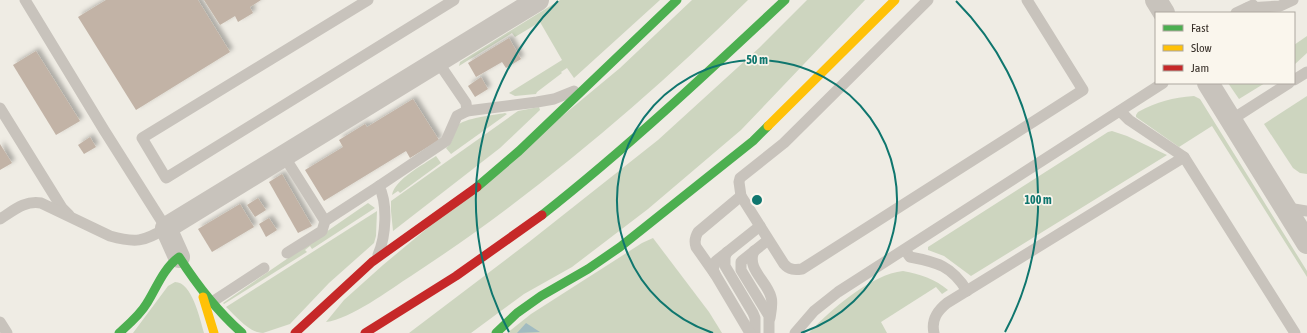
<svg xmlns="http://www.w3.org/2000/svg" width="1307" height="333" viewBox="0 0 1307 333" font-family="'Asap Condensed',sans-serif">
<style>
.green{fill:#cdd5bf}
.water{fill:#a1bbc0}
.building{fill:#c2b3a6;filter:url(#shadow)}
.lines{fill:none;stroke-linecap:round;stroke-linejoin:round}
.lane{stroke:#c8c3bc;stroke-width:11}
.street{stroke:#c8c3bc;stroke-width:22}
.fast{stroke:#4caf50;stroke-width:9}
.slow{stroke:#ffc107;stroke-width:9}
.jam{stroke:#c62828;stroke-width:9}
.ring{fill:none;stroke:#0f766e;stroke-width:2}
.centre{fill:#0f766e;stroke:#faf6ed;stroke-width:2}
.ring-label{font-size:12px;text-anchor:middle;font-weight:bold;fill:#0f766e;stroke:#faf6ed;stroke-width:3.5;stroke-linejoin:round;paint-order:stroke}
</style>
<defs>
<filter id="shadow"><feDropShadow dx="3.5" dy="-3.5" stdDeviation="2" flood-color="#0004"/></filter>
</defs>
<rect width="100%" height="100%" fill="#efece4"/>
<g class="green">
<polygon points="560,0 660,0 574,78 567,68 561,72 562,73 537,92 536,94 515,96 509,93 562,60 540,22 515,37 512,33 459,66 460,62"/>
<path d="M692,0H748C644,102 533,196 411,276C389,290 351,319 326,322L344,300L383,265L620,68Z"/>
<polygon points="807,0 865,0 741,130 648,209 572,267 524,294 471,333 409,333 529,242 658,140 759,48"/>
<polygon points="1307,36 1307,53 1294,65 1294,45"/>
<polygon points="1228,83 1265,83 1239,99"/>
<path d="M1194,96L1200,99L1307,271V277L1212,126L1179,147L1136,117V115L1138,112C1158,101 1172,98 1194,96Z"/>
<polygon points="1307,96 1307,174 1300,173 1293,168 1264,124"/>
<polygon points="539,107 540,110 500,148 393,231 391,211 391,201 518,111"/>
<path d="M505,113L507,114L451,154L446,148C455,141 452,134 457,126C463,118 495,115 505,113Z"/>
<polygon points="1112,131 1127,136 1167,155 971,276 944,256 928,250 928,247 1108,132"/>
<path d="M436,156L441,163L400,193L398,191L392,195C395,179 423,165 436,156Z"/>
<polygon points="368,203 375,208 312,249 310,246 305,250 307,252 224,304 223,303"/>
<path d="M377,211L376,236L374,243L329,283L290,324L263,333C249,333 236,316 226,307Z"/>
<polygon points="653,238 709,312 722,333 507,333 531,314 642,243"/>
<path d="M903,271C920,274 935,279 948,290L942,294L936,287L881,322L887,333H809C830,310 872,274 903,271Z"/>
<path d="M175,282C192,282 200,319 204,333H133L168,286Z"/>
</g>
<polygon class="water" points="526,323 540,332 517,333"/>
<g class="building">
<polygon points="106,0 198,0 230,52 136,110 78,17"/>
<polygon points="204,0 261,0 250,7 253,13 238,22 235,16 220,25"/>
<polygon points="509,38 521,59 506,68 502,62 476,77 468,63"/>
<polygon points="36,51 80,121 56,135 13,65"/>
<polygon points="481,77 488,89 475,97 468,86"/>
<polygon points="413,99 439,140 410,158 406,151 324,201 305,170 343,147 339,140 365,124 367,127"/>
<polygon points="90,137 96,147 84,154 78,145"/>
<polygon points="0,144 12,163 0,170"/>
<polygon points="282,174 312,226 298,233 269,182"/>
<polygon points="258,198 266,210 255,217 247,205"/>
<polygon points="240,204 254,227 212,252 198,229"/>
<polygon points="269,218 277,230 266,237 259,224"/>
</g>
<g class="lines">
<g class="lane">
<polyline points="368,0 142,138 166,178 454,0"/>
<path d="M928,0L784,143L740,178L739,182L741,196L784,264C789,270 795,270 802,269L1083,90L1027,0"/>
<polyline points="1247,8 1280,6 1293,0"/>
<polyline points="1236,13 1253,5"/>
<polyline points="438,62 466,103 467,111"/>
<polyline points="1294,80 1307,72"/>
<polyline points="0,108 62,208 69,215"/>
<polyline points="1120,111 1129,120 1184,157 1295,333"/>
<polyline points="1231,120 1289,83"/>
<polyline points="284,156 325,221"/>
<polyline points="1287,206 1294,209 1307,211"/>
<path d="M0,219C13,211 25,200 41,203L110,236C135,243 144,242 166,228L104,130L25,0"/>
<polyline points="768,240 743,260 741,262 741,270 769,316 769,333"/>
<path d="M905,250L910,257C937,262 952,266 967,291"/>
<path d="M754,251C746,269 767,281 771,297C773,303 771,312 770,318"/>
<polyline points="727,252 725,257 725,266 753,313 755,318 755,333"/>
<polyline points="287,253 322,231 325,221 379,186"/>
<path d="M378,255C386,236 388,204 379,186L446,141L457,116L467,111L537,102L554,99L574,91"/>
<path d="M715,274L696,247C694,241 695,237 698,232L741,196"/>
<polyline points="212,302 264,268"/>
<polyline points="0,322 7,333"/>
<polyline points="750,333 715,274 713,269 716,261 760,226"/>
<polyline points="795,333 814,311 838,292 1163,83"/>
<path d="M934,333C931,320 937,311 947,303L1184,157"/>
</g>
<g class="street">
<polyline points="1156,0 1164,13"/>
<polyline points="1208,83 1307,243"/>
<polyline points="179,257 166,228 538,0"/>
</g>
<g class="fast">
<polyline points="477,187 519,151 677,0"/>
<path d="M542,215C627,148 706,74 785,0"/>
<path d="M119,333C129,324 140,315 147,303C157,287 163,269 179,257C197,285 217,311 242,333"/>
<polyline points="496,333 517,313 541,296 588,269 620,247 753,141 768,126"/>
</g>
<g class="slow">
<polyline points="768,126 895,0"/>
<polyline points="203,297 214,333"/>
</g>
<g class="jam">
<polyline points="295,333 372,262 477,187"/>
<polyline points="365,333 456,276 542,215"/>
</g>
</g>
<g class="ring">
<path d="M713 333A140 140 0 1 1 801 333"/>
<path d="M509 332A281 281 0 0 1 558 1M956 1A281 281 0 0 1 1005 332"/>
</g>
<circle cx="757" cy="200" r="6" class="centre"/>
<g class="ring-label">
<text x="757" y="64">50 m</text>
<text x="1038" y="204">100 m</text>
</g>
<rect x="1155" y="12" width="140" height="72" fill="#faf6ed" stroke="#ada79f"/>
<rect x="1163" y="25" width="20" height="6" fill="#4caf50" stroke="#ada79f"/>
<text x="1191" y="32" font-size="12" fill="#39312a">Fast</text>
<rect x="1163" y="45" width="20" height="6" fill="#ffc107" stroke="#ada79f"/>
<text x="1191" y="52" font-size="12" fill="#39312a">Slow</text>
<rect x="1163" y="65" width="20" height="6" fill="#c62828" stroke="#ada79f"/>
<text x="1191" y="72" font-size="12" fill="#39312a">Jam</text>
</svg>
